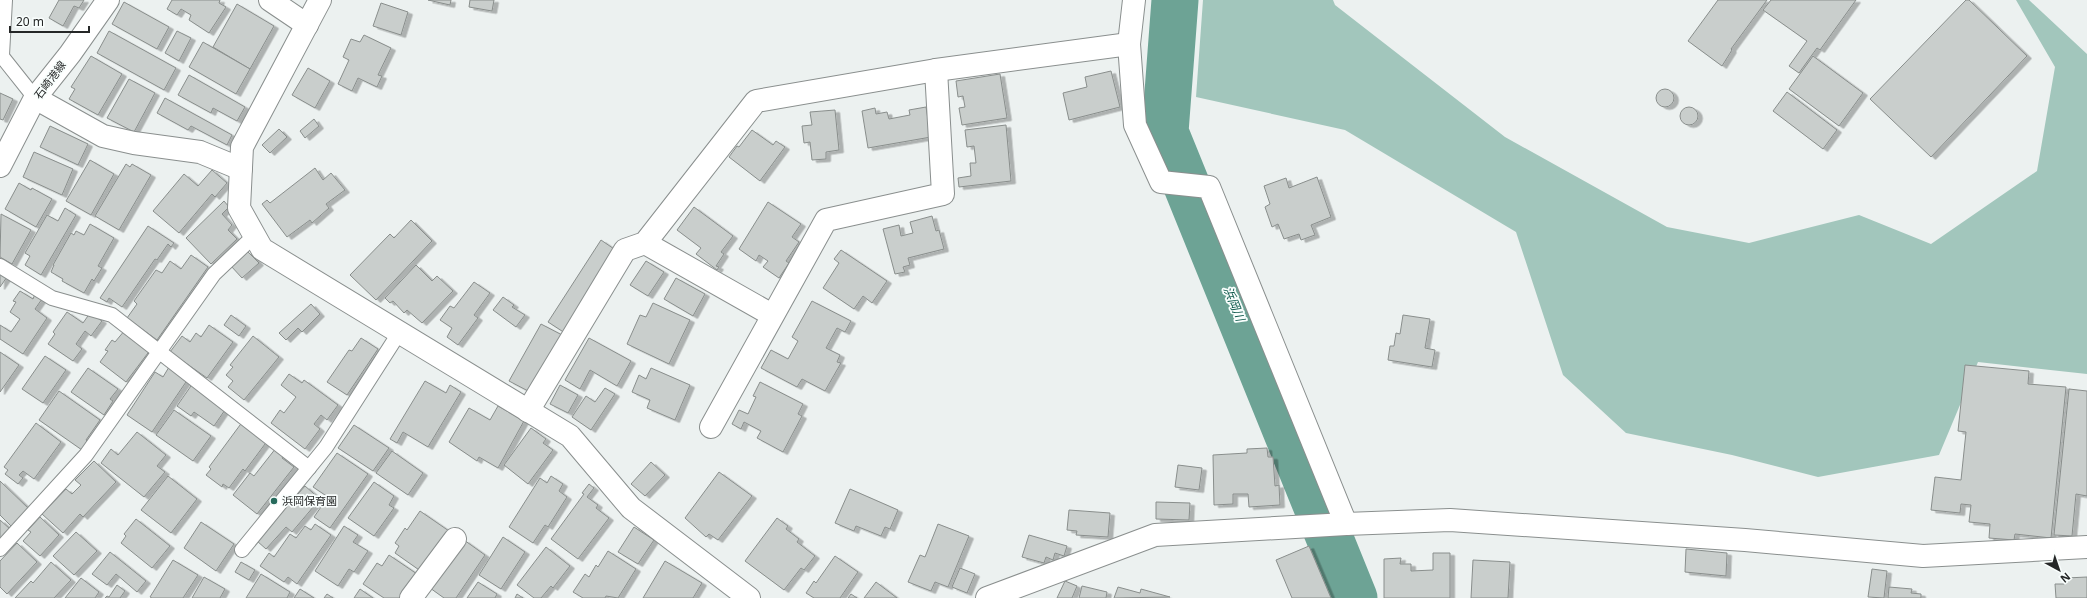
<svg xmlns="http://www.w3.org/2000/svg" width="2087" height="598" viewBox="0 0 2087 598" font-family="'Noto Sans','Noto Sans JP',sans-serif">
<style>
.green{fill:#a2c6bc}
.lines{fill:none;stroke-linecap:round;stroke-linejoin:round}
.river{stroke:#6da395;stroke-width:47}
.building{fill:#c9cecc;stroke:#898e8c;filter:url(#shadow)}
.lane-casing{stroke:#8a8f8e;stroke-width:16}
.street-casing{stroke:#8a8f8e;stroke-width:24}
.secondary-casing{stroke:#8a8f8e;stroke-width:24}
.lane{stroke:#fff;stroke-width:14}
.street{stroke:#fff;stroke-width:22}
.secondary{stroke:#fff;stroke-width:22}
.poi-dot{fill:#266a5c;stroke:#f9fefd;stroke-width:1.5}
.labels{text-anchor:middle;stroke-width:3.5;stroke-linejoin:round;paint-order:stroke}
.street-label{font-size:11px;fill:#252727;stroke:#f9fefd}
.poi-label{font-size:11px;fill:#252727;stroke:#f9fefd;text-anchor:start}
.water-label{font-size:12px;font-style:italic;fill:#0b5749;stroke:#f9fefd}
</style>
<defs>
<filter id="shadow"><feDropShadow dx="4.5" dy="2.5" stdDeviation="0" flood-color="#0004"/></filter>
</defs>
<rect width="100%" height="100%" fill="#ecf1f0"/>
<polygon class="green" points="1203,0 1333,0 1335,5 1505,137 1667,227 1749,243 1859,215 1931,244 2037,171 2055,67 2016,0 2029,0 2087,54 2087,374 1978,362 1939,455 1818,477 1732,455 1626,433 1563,375 1516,232 1345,130 1196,97"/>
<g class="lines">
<polyline class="river" points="1175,0 1165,132 1354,598"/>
</g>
<g class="building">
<polygon points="59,0 84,0 79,8 74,6 63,26 49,18"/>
<polygon points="172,0 220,0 219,3 226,7 209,33 189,20 191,15 181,9 177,15 167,9"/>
<polygon points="428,0 451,0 450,5"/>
<polygon points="470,0 494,0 492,11 469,7"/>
<polygon points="1718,0 1767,0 1731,49 1732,50 1722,66 1688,41"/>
<polygon points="1771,0 1856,0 1820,50 1817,48 1799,73 1789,66 1807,41 1763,10"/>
<polygon points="1966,0 1969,0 2027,56 1931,157 1870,99"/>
<polygon points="124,2 169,27 157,49 112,24"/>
<polygon points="381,3 408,12 401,35 373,26"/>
<polygon points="237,4 274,26 250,69 213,47"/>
<polygon points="109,31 176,68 164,90 97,53"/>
<polygon points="177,31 191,38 179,61 165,53"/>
<polygon points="364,35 391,48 378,75 382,76 377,87 358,78 352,91 338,84 349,60 343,57 351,39 360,42"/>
<polygon points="203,42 250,69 236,94 189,67"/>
<polygon points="91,56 122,74 98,115 69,99 75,89 71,87"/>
<polygon points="1813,56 1863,93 1839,126 1789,89"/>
<polygon points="308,68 330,81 315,108 292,95"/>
<polygon points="1111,71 1120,107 1069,120 1063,93 1087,87 1085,77"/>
<polygon points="1000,74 1007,118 962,125 959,108 965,107 963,96 958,97 956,81"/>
<polygon points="189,75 245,107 237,121 213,108 211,113 178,95"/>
<polygon points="129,79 155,93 134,132 107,118"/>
<circle cx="1665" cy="98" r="9"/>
<polygon points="1787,92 1837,130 1823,149 1773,111"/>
<polygon points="0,93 13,99 3,120 0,119"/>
<polygon points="165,98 232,135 227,145 191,126 188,130 157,113"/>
<polygon points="926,107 931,137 868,148 862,111 875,108 876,114 887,112 889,119 910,115 909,110"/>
<circle cx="1689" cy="116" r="9"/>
<polygon points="835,110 839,150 826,152 826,159 812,160 810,142 804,143 802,126 812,125 810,112"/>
<polygon points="314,119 319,126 305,138 300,131"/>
<polygon points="1006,125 1011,181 959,187 958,178 971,176 970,163 976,163 974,146 967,147 965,130"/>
<polygon points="50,126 88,144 78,165 40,147"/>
<polygon points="279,129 287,137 270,153 262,145"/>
<polygon points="752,130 773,145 776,141 785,147 760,181 729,157 737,146 739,147"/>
<polygon points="34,152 73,169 62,195 23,177"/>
<polygon points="90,160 114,174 91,215 66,201"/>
<polygon points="126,164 130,167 132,164 151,175 119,230 95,216"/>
<polygon points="315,168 323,180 331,173 345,190 326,204 329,208 312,223 310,220 287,237 262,204 267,200 270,203"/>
<polygon points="212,170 227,183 215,197 212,194 179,233 153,211 184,174 198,186"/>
<polygon points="1317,177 1331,217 1311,225 1315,235 1301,240 1299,234 1284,239 1278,224 1272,227 1265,207 1270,204 1264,186 1286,178 1289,188"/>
<polygon points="19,183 31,190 32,188 52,199 36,227 5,209"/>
<polygon points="224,201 229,207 222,214 232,225 228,230 237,239 211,264 186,238"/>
<polygon points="768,202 801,224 792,237 799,242 786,261 789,263 779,278 763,267 768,261 759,255 756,261 739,249"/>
<polygon points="694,207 733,236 721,252 724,254 716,266 719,267 717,270 696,254 701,248 677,230"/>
<polygon points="65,208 76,215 41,275 25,265 30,256 25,253 47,215 58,221"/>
<polygon points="1,214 31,230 12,264 0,257"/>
<polygon points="932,216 936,231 939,230 944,249 908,258 910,265 903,267 905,272 895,274 883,229 899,225 901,236 913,233 910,222"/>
<polygon points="411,220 432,241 376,300 350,275 390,234 394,238"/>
<polygon points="90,224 114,238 98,266 102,268 94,281 92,279 84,293 62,281 63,279 51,272 54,265 53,265 71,233 74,235 76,231 84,235"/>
<polygon points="148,226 174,243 171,247 168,244 157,260 155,259 122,307 109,298 107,302 100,298"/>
<polygon points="601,240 617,251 565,333 548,322"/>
<polygon points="841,250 887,281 872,303 863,296 854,309 823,288 839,263 834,259"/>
<polygon points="247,251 259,263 242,278 231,266"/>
<polygon points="191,255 208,267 157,340 127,318 137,304 134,301 156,270 162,273 170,261 181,269"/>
<polygon points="646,261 664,272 648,296 630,285"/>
<polygon points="416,265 432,281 437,276 453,291 422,323 407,310 404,313 393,301 390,303 385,298"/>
<polygon points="0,273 7,277 0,287"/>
<polygon points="676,278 705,294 693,316 664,299"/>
<polygon points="474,282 490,293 474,315 478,318 458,345 447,337 452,328 440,320 450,306 454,308"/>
<polygon points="20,291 33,299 35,294 42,299 35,309 47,318 23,354 0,339 0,325 11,332 20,319 10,312 16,302 13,301"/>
<polygon points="503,297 514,305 512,307 525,315 516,327 493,310"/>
<polygon points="812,301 851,321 845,332 837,328 826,348 840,355 837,362 841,363 825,391 802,379 797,387 761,368 771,350 788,359 798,341 792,337"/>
<polygon points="653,303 690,320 669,364 627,344 640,315 646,317"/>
<polygon points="311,304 320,314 302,332 298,328 286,340 279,333"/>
<polygon points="67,312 83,323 90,313 102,321 91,336 85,331 76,344 82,349 73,361 48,344 55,334 53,332"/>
<polygon points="231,315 246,326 239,336 224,325"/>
<polygon points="1403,315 1430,319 1425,348 1435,350 1432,367 1388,360 1390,346 1394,346 1396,333 1400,334"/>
<polygon points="541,324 564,336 530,392 509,381"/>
<polygon points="209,325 233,342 207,378 170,352 182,336 190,342 196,333 201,337"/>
<polygon points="125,330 151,349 126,382 100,362 108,351 105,350 112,340 115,342"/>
<polygon points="253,336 279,357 244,400 228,387 233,381 226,375 233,367 230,365"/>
<polygon points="361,338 378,349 347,395 327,382 349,350 352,351"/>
<polygon points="589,338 631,361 617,386 590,370 580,389 565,380"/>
<polygon points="0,352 19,365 0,392"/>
<polygon points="45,356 66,370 43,403 22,389"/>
<polygon points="1965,365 2029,371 2028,384 2066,387 2051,538 2015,534 2014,540 1989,538 1990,524 1969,522 1971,505 1961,504 1960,513 1931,510 1935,477 1961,480 1966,432 1958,431"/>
<polygon points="169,367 188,379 152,432 127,415 155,372 163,377"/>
<polygon points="88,368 118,389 110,399 113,401 104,415 71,392"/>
<polygon points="651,368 690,385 675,420 647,408 650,400 632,392 639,375 646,379"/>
<polygon points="289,374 302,383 304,380 338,405 327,420 321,415 314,424 320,429 305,449 271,423 280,410 284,413 296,397 281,385"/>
<polygon points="425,381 446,393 450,385 461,392 428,447 403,432 397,443 390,439"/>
<polygon points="760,382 803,404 798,414 802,416 783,452 757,438 761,431 744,422 741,429 732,424 739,410 748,414 756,397 753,396"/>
<polygon points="193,383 227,407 214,426 194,412 191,416 177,406"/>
<polygon points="560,385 578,395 568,413 550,404"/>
<polygon points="605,388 615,394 591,430 572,417 586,396 595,402"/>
<polygon points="2069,389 2087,391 2087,496 2076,494 2072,536 2054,535"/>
<polygon points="59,391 100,420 86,440 87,441 82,450 39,420"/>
<polygon points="498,406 524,421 498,468 479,457 477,461 449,442 469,408 490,420"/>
<polygon points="174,410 211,436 193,461 156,435"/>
<polygon points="243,421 268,440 245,471 243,469 229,488 223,484 222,487 206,475 211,469 209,467"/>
<polygon points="36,423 61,442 34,479 23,471 19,475 23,478 18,484 5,474 8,470 4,467"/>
<polygon points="354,425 389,448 373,471 338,448"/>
<polygon points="531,428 546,439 543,443 553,450 528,484 504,465"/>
<polygon points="137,432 166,455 157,466 165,472 144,497 101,463 111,449 118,455"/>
<polygon points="276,448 284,455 282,458 294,467 257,514 233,495 250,473 254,476"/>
<polygon points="1267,448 1268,457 1273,457 1275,486 1279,485 1280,505 1249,507 1248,494 1233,494 1233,504 1214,505 1213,455 1247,453 1247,449"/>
<polygon points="392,451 423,473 408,495 376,473"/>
<polygon points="337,453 368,474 330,528 314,517 328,497 313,487"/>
<polygon points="94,461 116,482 83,517 80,514 63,533 42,514 66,489 72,494 81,485 75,480"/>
<polygon points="651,462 665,475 645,496 631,484"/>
<polygon points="1178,465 1202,468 1199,490 1175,487"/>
<polygon points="719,472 752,496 718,540 709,534 706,537 685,518"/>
<polygon points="168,476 197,499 171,533 141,510"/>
<polygon points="551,476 563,484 559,491 567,497 548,527 545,525 533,543 509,527 540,478 547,483"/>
<polygon points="0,481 29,509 12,527 0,515"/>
<polygon points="374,482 394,496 389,505 394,508 374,536 348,518"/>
<polygon points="589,484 594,488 587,497 598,505 596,508 609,518 578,559 551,539 584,494 582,493"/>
<polygon points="305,486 320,499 292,532 286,527 266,549 257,541"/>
<polygon points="850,489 898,510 890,529 885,527 881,536 856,526 854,531 835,523"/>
<polygon points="1156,502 1190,503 1189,520 1156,519"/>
<polygon points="1069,510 1110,513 1108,537 1076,535 1077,531 1067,530"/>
<polygon points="420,511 449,531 422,572 395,553 399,546 395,543 405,528 407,530"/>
<polygon points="40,517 59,535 40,556 23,541 31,532 28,530"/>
<polygon points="777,518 788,526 786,529 799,539 797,542 815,556 804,570 801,568 784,590 745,561"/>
<polygon points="136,519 170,546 152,568 121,543 126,536 124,534"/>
<polygon points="0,520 10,529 0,541"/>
<polygon points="201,522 234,544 216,571 184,548"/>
<polygon points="315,524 331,535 297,584 288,577 284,582 260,566 269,553 274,557 290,534 296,538 305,526 311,530"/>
<polygon points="938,524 969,536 948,587 935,582 931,591 908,582 920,555 925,557"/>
<polygon points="344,526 358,535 353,542 368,551 354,572 349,569 338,586 315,571"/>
<polygon points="634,527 654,540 638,564 618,552"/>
<polygon points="76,532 97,551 74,575 53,556"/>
<polygon points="1029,535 1067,546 1064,556 1055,553 1053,560 1046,557 1044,563 1022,557"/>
<polygon points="503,537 525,552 501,589 479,575"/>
<polygon points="464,540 485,555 456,598 444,598 430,588"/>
<polygon points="17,543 37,562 7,594 0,587 0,561"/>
<polygon points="1309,546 1331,598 1292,598 1276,560"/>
<polygon points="546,547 570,566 553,588 551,586 541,598 534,598 517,585"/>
<polygon points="1686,549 1727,553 1726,576 1685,572"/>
<polygon points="608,551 636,569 618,598 606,596 605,598 583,598 573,592 585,574 589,577 596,565 598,567"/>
<polygon points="110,552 146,581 137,592 116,574 107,585 92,574"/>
<polygon points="1433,553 1450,553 1450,598 1384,598 1384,559 1401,558 1400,564 1411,564 1411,571 1433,570"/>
<polygon points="389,555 420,576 405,598 384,598 363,584 377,563 382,566"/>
<polygon points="835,556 858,572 840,598 814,598 806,593 814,581 816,583"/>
<polygon points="173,560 198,575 183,598 152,598 150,597"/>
<polygon points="1473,560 1510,562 1508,598 1471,598"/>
<polygon points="665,561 702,583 693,598 643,598"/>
<polygon points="51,562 71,580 54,598 15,598 31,581 33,583"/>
<polygon points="241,562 255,570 249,580 235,572"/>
<polygon points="960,568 975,574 967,593 952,587"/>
<polygon points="1872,569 1887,571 1884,598 1868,597"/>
<polygon points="261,574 290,592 287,598 246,598"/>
<polygon points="204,577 225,589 220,598 192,598"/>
<polygon points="2087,577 2087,598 2056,598 2055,584 2066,584 2066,578"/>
<polygon points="81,578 99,592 95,598 65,598"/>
<polygon points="1065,581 1077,586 1072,598 1057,598"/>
<polygon points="478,582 497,594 495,598 467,598"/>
<polygon points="876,582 897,598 864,598"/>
<polygon points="117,585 125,591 120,598 105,598 107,596 109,597"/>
<polygon points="1082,586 1107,592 1106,598 1079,598"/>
<polygon points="1118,587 1140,593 1141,589 1170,597 1114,598"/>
<polygon points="1889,587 1912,589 1911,593 1921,594 1921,598 1888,598"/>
<polygon points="300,589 314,598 294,598"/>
<polygon points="360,589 373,598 354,598"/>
<polygon points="327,594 333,598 324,598"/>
<polygon points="517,594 523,598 515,598"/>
<polygon points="851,594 857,598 848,598"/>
</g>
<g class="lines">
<g class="lane-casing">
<g id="lane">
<polyline points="0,54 35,98"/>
<polyline points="2,55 5,0"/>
<polyline points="0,266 52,298 112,315 309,468"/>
<polyline points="0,549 86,455 214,274 255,235"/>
<polyline points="242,550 326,447 399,333"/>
</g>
</g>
<g class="street-casing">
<g id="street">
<polyline points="270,0 307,25"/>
<polyline points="320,0 242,147 239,208 262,249 570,436 631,508 749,598"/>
<polyline points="1134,0 1129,44 1135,125 1161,182 1209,187 1346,524"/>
<polyline points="35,98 103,136 134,143 200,152 241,169"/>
<polyline points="645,243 772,315"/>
<polyline points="528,411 625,250 645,243 756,101 936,70 1129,44"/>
<polyline points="711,427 826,220 943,194 936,70"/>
<polyline points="411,598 455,539"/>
<polyline points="987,598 1155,535 1346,524 1450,520 1745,540 1923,556 2087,547"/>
</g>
</g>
<g class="secondary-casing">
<polyline id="secondary" points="0,166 35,98 70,54 108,0"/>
</g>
<use href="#lane" class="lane"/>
<use href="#street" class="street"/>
<use href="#secondary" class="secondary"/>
</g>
<circle class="poi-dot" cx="274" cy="501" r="4"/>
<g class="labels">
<g class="street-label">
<text transform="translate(50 80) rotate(-53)" y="4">石崎港線</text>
</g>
<g class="poi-label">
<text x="282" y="505">浜岡保育園</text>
</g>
<g class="water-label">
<text transform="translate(1234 304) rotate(68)" y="4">浜岡川</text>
</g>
</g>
<g transform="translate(2059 570) rotate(140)" stroke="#f9fefd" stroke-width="3" paint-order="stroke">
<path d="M0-3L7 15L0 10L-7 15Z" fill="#252727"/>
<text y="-6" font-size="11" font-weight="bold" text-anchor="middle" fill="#252727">N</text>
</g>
<path d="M10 26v6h79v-6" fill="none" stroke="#252727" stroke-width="2"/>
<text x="16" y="26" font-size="12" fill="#252727" stroke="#f9fefd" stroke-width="3" paint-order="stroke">20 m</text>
</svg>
